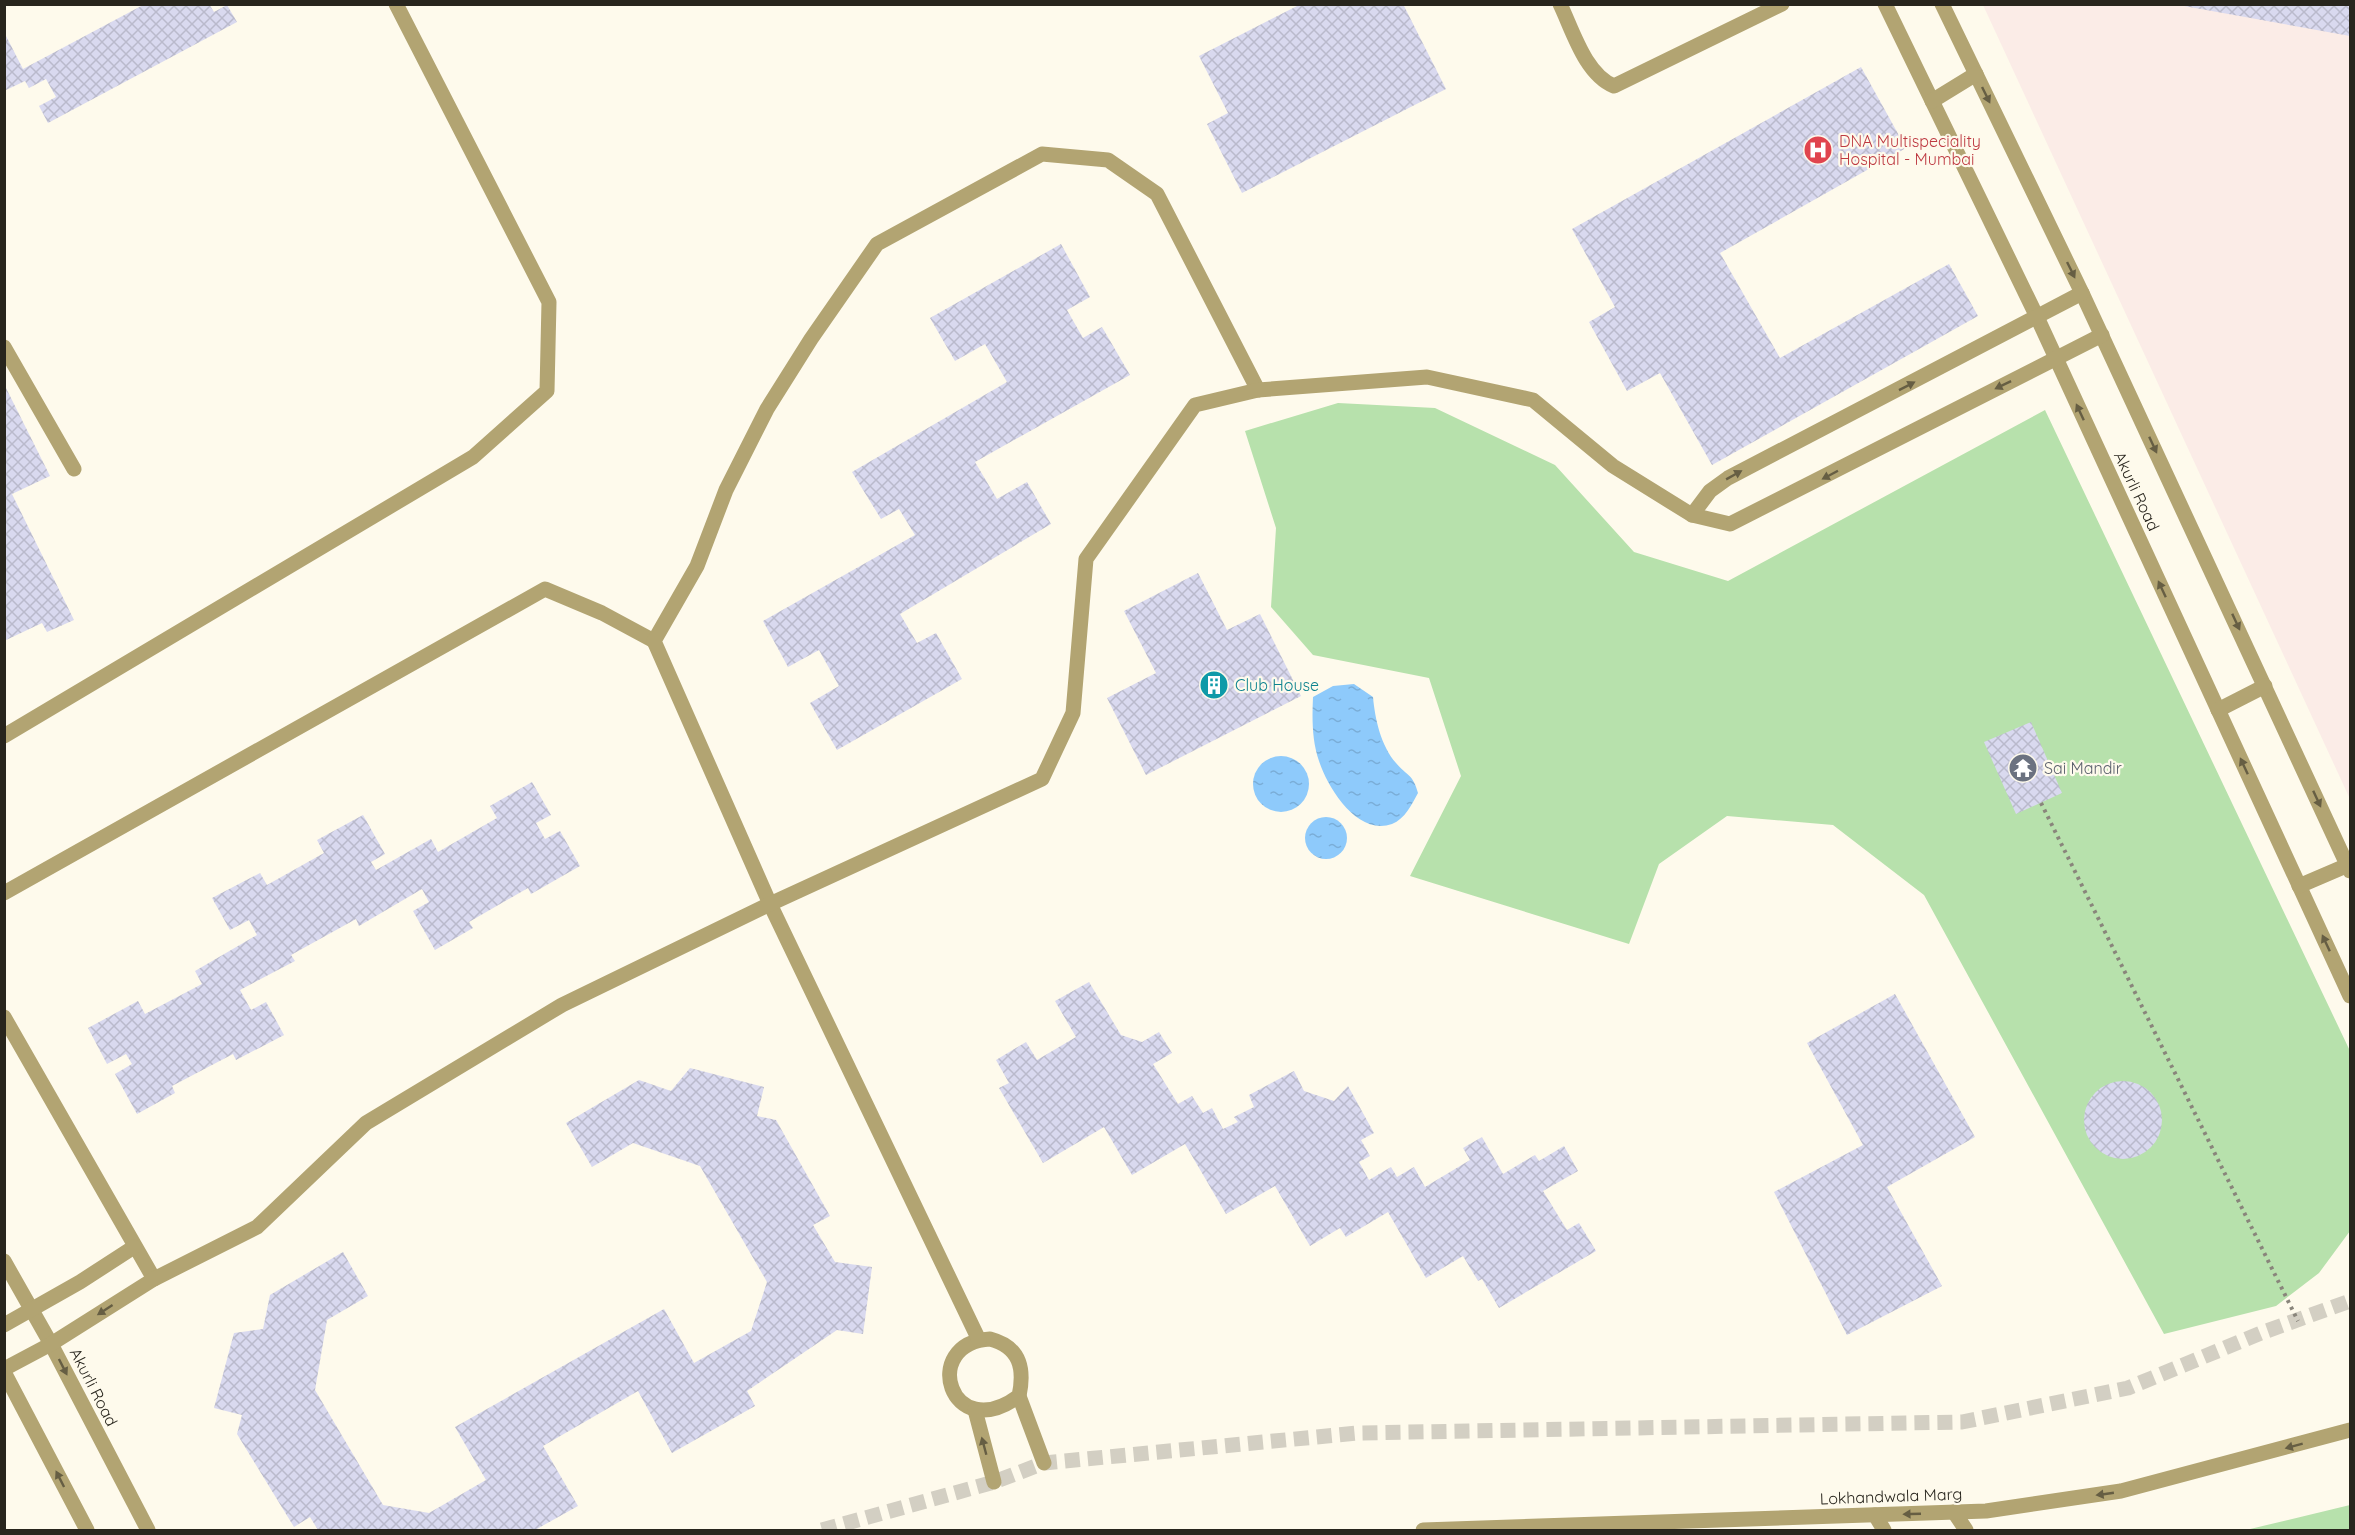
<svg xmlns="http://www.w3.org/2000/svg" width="2355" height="1535" viewBox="0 0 2355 1535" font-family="Quicksand,sans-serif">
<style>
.industrial{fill:#fbece7}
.park{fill:#b7e1ac}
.water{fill:url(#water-ripples)}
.building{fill:url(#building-cross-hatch)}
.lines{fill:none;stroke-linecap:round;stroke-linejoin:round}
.minor-tunnel{stroke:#d3cfc3;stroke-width:15;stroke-dasharray:15 8;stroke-linecap:butt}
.path{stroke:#89857b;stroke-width:4;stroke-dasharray:3 4.5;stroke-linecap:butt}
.minor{stroke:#b2a472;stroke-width:15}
.oneway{fill:#665e43}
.labels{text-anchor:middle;stroke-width:4.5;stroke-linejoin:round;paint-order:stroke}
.health-label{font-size:16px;fill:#be3a42;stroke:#fefaec;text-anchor:start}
.street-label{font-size:16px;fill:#28251d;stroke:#fefaec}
.culture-label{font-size:16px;fill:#0d838f;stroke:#fefaec;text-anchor:start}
.worship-label{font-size:16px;fill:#5b616d;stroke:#fefaec;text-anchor:start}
</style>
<defs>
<pattern id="water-ripples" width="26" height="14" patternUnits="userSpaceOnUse" patternTransform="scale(1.5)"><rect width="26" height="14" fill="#8ecafb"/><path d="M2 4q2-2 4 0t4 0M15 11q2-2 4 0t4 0" fill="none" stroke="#7aadd7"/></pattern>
<pattern id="building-cross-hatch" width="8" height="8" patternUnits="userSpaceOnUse" patternTransform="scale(1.5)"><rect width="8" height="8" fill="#d9d9ef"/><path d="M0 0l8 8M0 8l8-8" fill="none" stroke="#babacc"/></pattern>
</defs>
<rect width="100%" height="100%" fill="#fefaec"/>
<polygon class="industrial" points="1983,5 2350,5 2350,799"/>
<g class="park">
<polygon points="1338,403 1435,408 1555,465 1634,552 1728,581 2045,410 2350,1051 2350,1231 2319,1273 2276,1306 2164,1334 1924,895 1833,825 1727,816 1659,864 1629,944 1410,876 1461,776 1429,678 1313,655 1271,607 1276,528 1245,431"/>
<polygon points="2350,1505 2350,1530 2246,1530"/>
</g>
<g class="water">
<path d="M1354,684L1373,697C1375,719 1381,746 1396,763C1407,776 1413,774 1418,793C1412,804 1405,819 1392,824C1357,836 1328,788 1319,761C1312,741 1312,719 1313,697L1333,686Z"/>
<circle cx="1281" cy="784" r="28"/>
<circle cx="1326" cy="838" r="21"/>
</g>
<g class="building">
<polygon points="145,4 209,4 214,12 227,5 237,22 48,123 39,106 56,97 46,79 29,88 25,81 4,91 4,32 23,69"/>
<polygon points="1301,4 1403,4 1446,89 1242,193 1207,124 1228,113 1199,56"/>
<polygon points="2184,5 2350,5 2350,36 2184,6"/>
<polygon points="1861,67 1906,148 1720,253 1780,358 1949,264 1978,316 1712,465 1660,373 1627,391 1589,322 1615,307 1572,229"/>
<polygon points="1061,244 1090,297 1067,310 1083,338 1102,327 1130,375 975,462 997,499 1027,482 1051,524 900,614 917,643 936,633 962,679 837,750 810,703 839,686 819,650 788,667 763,621 915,535 899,509 881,519 852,472 1007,382 985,344 955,361 930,318"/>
<polygon points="4,384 50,476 12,494 74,620 47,632 42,623 4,641"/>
<polygon points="1198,573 1227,630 1260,614 1301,696 1146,775 1107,698 1156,673 1124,611"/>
<polygon points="2031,722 2062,793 2016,814 1984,742"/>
<polygon points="532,782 551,815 536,823 545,839 560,831 580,866 531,894 528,888 469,922 473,928 435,950 413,911 429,902 422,889 359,926 356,919 291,955 295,961 240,990 251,1010 266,1002 284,1035 236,1060 233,1054 172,1086 175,1093 137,1114 115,1074 132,1064 126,1054 107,1064 88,1028 138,1001 145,1014 202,984 195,971 257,935 249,920 230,930 212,898 260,873 267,885 324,853 317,840 363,815 385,854 371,862 376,870 431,839 438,852 497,818 490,806"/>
<polygon points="1089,982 1121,1035 1142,1042 1159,1032 1172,1053 1153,1064 1178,1104 1192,1096 1203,1113 1212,1108 1223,1129 1238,1122 1234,1117 1254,1107 1249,1095 1294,1071 1304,1091 1334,1101 1348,1086 1374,1133 1361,1140 1370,1156 1359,1162 1369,1180 1391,1167 1397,1177 1414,1167 1425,1187 1470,1160 1463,1148 1482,1137 1503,1174 1535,1155 1539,1161 1564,1146 1578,1171 1543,1191 1567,1230 1579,1223 1596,1251 1499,1308 1482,1279 1478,1281 1463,1256 1426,1278 1388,1212 1346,1237 1340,1228 1310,1246 1275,1186 1226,1214 1185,1144 1132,1175 1104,1127 1043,1163 999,1088 1009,1083 996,1060 1026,1042 1037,1060 1076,1037 1055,1001"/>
<polygon points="1895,994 1975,1137 1887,1187 1942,1286 1847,1335 1774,1192 1863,1145 1807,1043"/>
<polygon points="690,1068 764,1087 757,1116 776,1120 830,1216 813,1225 835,1262 872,1267 863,1334 837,1330 747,1391 755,1406 672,1453 638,1391 543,1446 578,1506 535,1530 318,1530 310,1517 294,1527 237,1434 242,1415 214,1408 234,1333 263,1329 270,1295 343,1252 368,1296 327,1320 315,1390 383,1505 429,1513 486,1480 455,1427 664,1309 694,1363 751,1331 767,1282 700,1166 633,1143 592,1167 566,1123 639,1080 671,1091"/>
<circle cx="2123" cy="1120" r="39"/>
</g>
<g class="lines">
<polyline class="minor-tunnel" points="822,1530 994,1482 1044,1463 1358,1433 1962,1422 2128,1388 2261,1333 2350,1301"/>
<polyline class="path" points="2041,803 2298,1321"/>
<g class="minor">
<path d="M1560,4C1573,31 1585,74 1614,86L1782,4"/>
<polyline points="1885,4 2037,317 2350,996"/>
<polyline points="1942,4 2082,293 2350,871"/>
<polyline points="1932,101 1976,74"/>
<polyline points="4,347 74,469"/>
<polyline points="1692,515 1710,491 1728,478 2082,293"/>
<polyline points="2218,710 2265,686"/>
<polyline points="4,736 473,457 547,391 549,302 396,4"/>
<polyline points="2299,886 2348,865"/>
<polyline points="4,893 545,589 602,613 654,641"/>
<polyline points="4,1017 154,1279"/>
<polyline points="4,1261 51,1344 148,1530"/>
<polyline points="4,1325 80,1282 134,1247"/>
<path d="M990,1339C1020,1347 1025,1368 1019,1396C950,1447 919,1343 990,1339Z"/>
<polyline points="979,1340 770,904 654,641 697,566 726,490 767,409 811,339 877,244 1042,154 1108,160 1157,194 1258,390"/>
<polyline points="4,1369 51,1344 154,1279 257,1227 366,1123 562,1005 770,904 1042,779 1073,713 1086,559 1195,405 1258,390 1427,377 1533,400 1613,466 1692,515 1730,524 2102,335"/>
<polyline points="4,1372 87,1530"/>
<polyline points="1019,1396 1044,1463"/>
<polyline points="975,1410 994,1482"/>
<polyline points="1954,1512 1966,1530"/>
<polyline points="1875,1515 1884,1530"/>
<polyline points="1423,1530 1986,1511 2121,1491 2350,1430"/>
</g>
</g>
<defs><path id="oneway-solid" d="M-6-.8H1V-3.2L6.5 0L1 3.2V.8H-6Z" transform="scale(1.5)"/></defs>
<g class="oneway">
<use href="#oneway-solid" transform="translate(1986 95) rotate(64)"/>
<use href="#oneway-solid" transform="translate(2071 270) rotate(64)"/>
<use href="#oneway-solid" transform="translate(2003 385) rotate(154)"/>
<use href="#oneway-solid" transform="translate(1907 386) rotate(-27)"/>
<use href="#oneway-solid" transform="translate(2080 412) rotate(-115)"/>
<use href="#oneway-solid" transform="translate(2153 445) rotate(65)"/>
<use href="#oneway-solid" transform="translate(1734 475) rotate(-29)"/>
<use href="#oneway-solid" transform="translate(1830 475) rotate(152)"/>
<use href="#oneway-solid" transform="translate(2162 589) rotate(-115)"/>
<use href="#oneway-solid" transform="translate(2236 622) rotate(65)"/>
<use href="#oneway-solid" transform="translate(2244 766) rotate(-115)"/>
<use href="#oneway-solid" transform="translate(2317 799) rotate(65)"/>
<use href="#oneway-solid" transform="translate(2326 943) rotate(-115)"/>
<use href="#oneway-solid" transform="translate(105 1310) rotate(147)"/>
<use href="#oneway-solid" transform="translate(63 1367) rotate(63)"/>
<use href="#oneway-solid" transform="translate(984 1446) rotate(-105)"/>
<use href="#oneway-solid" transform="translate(2294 1446) rotate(165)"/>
<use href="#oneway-solid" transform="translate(60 1479) rotate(-117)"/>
<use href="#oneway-solid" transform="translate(2105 1494) rotate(172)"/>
<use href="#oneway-solid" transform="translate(1912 1514) rotate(178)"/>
</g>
<defs>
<g id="hospital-disc" transform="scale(1.5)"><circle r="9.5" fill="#e0444e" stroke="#fefaec"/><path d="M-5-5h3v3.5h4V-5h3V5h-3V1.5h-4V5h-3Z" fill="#fff"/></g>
<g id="building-disc" transform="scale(1.5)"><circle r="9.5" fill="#0f9aa8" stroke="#fefaec"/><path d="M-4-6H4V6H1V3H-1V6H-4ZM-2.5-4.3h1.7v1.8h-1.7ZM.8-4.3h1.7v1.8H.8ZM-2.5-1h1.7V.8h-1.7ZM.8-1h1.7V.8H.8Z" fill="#fff"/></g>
<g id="temple-disc" transform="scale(1.5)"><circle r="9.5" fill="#6b7280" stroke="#fefaec"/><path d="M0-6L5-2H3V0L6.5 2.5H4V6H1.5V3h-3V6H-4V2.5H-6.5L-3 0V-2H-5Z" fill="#fff"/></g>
</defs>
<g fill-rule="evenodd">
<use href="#hospital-disc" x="1818" y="150"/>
<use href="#building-disc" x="1214" y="685"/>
<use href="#temple-disc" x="2023" y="768"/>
</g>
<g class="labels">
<g class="health-label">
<text x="1839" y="147">DNA Multispeciality<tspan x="1839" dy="18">Hospital - Mumbai</tspan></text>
</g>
<g class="street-label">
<text transform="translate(2137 491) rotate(65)" y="6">Akurli Road</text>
<text transform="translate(94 1387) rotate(63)" y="6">Akurli Road</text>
<text transform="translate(1891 1496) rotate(-2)" y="6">Lokhandwala Marg</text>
</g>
<g class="culture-label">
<text x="1235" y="691">Club House</text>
</g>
<g class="worship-label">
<text x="2044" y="774">Sai Mandir</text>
</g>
</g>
<rect width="2355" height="1535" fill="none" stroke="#28251d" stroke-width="12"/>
</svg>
